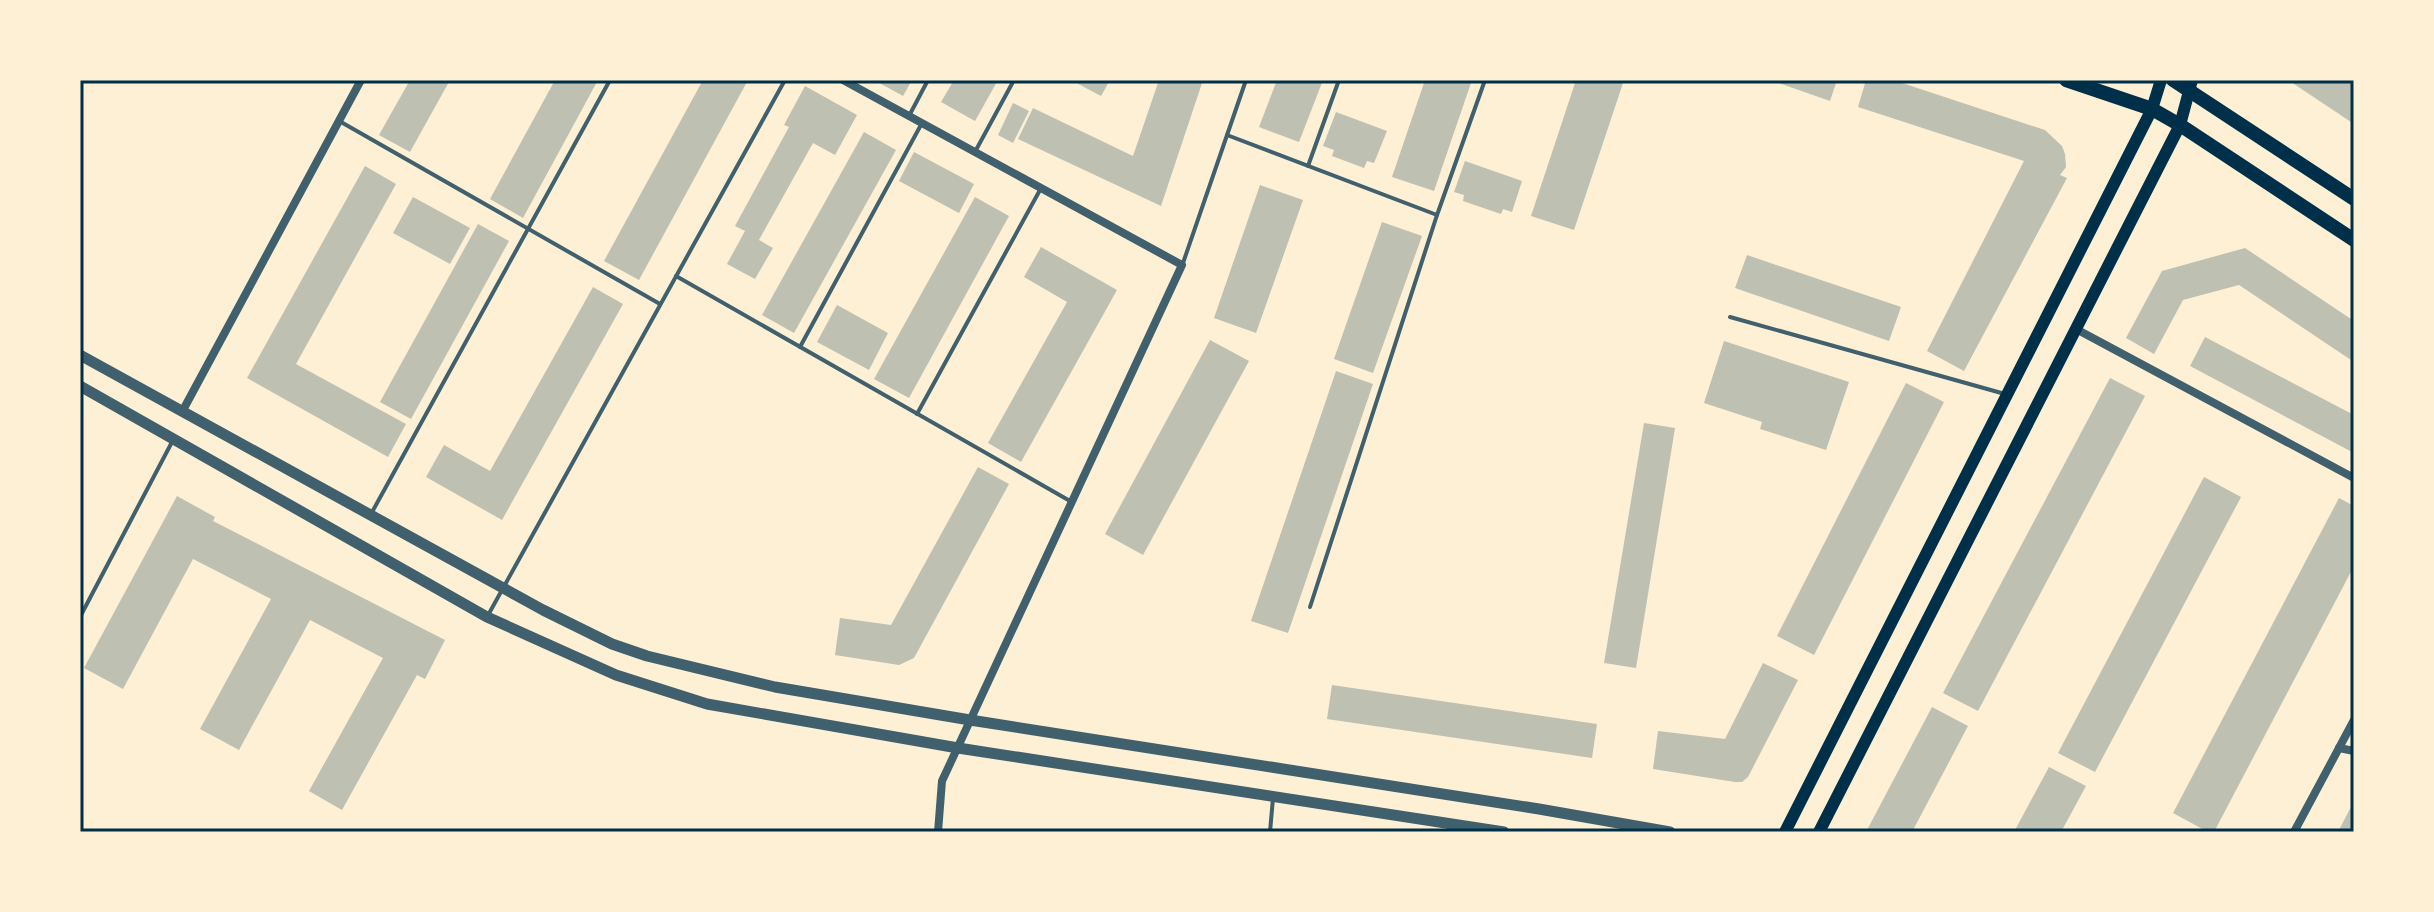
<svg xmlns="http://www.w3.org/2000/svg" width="2434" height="912" viewBox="0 0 2434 912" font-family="'Fira Sans',sans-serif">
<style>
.building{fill:#bec0b2}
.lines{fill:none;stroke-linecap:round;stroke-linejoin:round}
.service{stroke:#3f606c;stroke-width:4}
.minor{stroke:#3f606c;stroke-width:8}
.tertiary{stroke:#3f606c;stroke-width:11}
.secondary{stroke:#003049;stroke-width:12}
.primary{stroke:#003049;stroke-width:14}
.neatline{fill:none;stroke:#003049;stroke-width:3}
</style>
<rect width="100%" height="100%" fill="#fdf0d5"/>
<g class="building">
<polygon points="410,80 450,80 410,152 379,135"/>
<polygon points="555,80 598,80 523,218 490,199"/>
<polygon points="703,80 748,80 639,280 604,261"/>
<polygon points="874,80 912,80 903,96"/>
<polygon points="954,80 998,80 975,121 941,102"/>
<polygon points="1071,80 1110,80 1101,96"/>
<polygon points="1159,80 1203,80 1161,206 1018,139 1033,108 1133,156"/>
<polygon points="1277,80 1323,80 1299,142 1259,127"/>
<polygon points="1425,80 1472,80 1434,191 1392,177"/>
<polygon points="1576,80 1624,80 1574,230 1531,216"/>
<polygon points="1770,80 1837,80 1830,101"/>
<polygon points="1866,80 1893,80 2045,130 2062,146 2065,154 2066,167 2060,175 2067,178 1964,371 1927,351 2024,161 1858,107"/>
<polygon points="2288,80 2354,80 2354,124"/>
<polygon points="805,86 857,115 835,155 813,143 759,240 773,248 755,279 727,264 745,231 735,226 789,127 784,125"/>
<polygon points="1013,103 1029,111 1013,143 998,135"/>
<polygon points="1336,112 1387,131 1374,163 1367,161 1364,168 1332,156 1334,150 1323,146"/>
<polygon points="864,132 896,150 794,333 762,315"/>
<polygon points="914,152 974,184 959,213 899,181"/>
<polygon points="1465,161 1522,181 1512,212 1503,209 1501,214 1463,201 1464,195 1454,192"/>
<polygon points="365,166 396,184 296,364 406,424 388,457 247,378"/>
<polygon points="1260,185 1303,200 1256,333 1214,318"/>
<polygon points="413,197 470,228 450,264 393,233"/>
<polygon points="975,197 1009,216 909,398 874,379"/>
<polygon points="1382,222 1422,236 1373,373 1334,359"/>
<polygon points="478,224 509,241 411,419 380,402"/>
<polygon points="1041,247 1117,290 1021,462 988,443 1067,302 1024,277"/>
<polygon points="2245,248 2354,321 2354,362 2239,285 2183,300 2154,354 2126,338 2162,271"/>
<polygon points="1747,255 1901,307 1889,341 1735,288"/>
<polygon points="593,287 623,304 502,520 426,477 444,445 490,471"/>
<polygon points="837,305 888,333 869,370 817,342"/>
<polygon points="2205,337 2354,415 2354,453 2190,366"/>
<polygon points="1210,340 1249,361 1143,555 1105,534"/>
<polygon points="1724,341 1849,382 1826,450 1760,429 1762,422 1704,403"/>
<polygon points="1336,371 1373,384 1288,633 1251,621"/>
<polygon points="2110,378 2145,396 1978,711 1943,693"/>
<polygon points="1906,383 1944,402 1814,655 1777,636"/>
<polygon points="1644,423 1675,428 1636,668 1604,663"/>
<polygon points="978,467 1009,484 914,658 899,665 835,655 840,618 891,625"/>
<polygon points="2204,477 2241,497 2095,772 2058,753"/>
<polygon points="177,496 215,517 213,521 445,640 425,679 417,675 342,810 309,791 383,658 310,620 239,750 200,729 271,599 193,559 123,689 84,668"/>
<polygon points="2339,498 2354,506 2354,566 2214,832 2208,832 2173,813"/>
<polygon points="1763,663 1798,680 1748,777 1742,782 1735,782 1653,769 1658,731 1725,739"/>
<polygon points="1332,685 1597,724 1592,758 1327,719"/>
<polygon points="1932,707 1968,726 1912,832 1866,832"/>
<polygon points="2049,767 2086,786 2061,832 2014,832"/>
<polygon points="2354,801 2354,832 2338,832"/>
</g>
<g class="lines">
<g class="service">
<polyline points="909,116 928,80"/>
<polyline points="341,122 660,304"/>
<polyline points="1227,135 1437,215"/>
<polyline points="976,150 1014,80"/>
<polyline points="1308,166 1339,80"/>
<polyline points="1183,263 1246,80"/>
<polyline points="676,276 1070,501"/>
<polyline points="1730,317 2005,394"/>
<polyline points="800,347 922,123"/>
<polyline points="917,414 1040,190"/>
<polyline points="371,514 610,80"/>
<polyline points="1310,607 1437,215 1485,80"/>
<polyline points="80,617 172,442"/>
<polyline points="487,617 785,80"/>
<polyline points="1270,832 1273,798"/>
</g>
<g class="minor">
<polyline points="843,80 1182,265 942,781 938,832"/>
<polyline points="2076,329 2354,478"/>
<polyline points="182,412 361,80"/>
<polyline points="2339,748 2354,751"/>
<polyline points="2294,832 2354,720"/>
</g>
<g class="tertiary">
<polyline points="80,355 543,610 612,644 647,656 775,687 970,720 1539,809 1670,832"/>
<polyline points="80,386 487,617 616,675 707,704 958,748 1504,832"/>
</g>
<g class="secondary">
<polyline points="1785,832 2152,109 2161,80"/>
<polyline points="1819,832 2180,125 2192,80"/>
</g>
<g class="primary">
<polyline points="2066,80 2152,109 2180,125 2354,240"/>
<polyline points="2173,80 2354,199"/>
</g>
</g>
<rect width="2434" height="912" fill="none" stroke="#fdf0d5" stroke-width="164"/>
<rect x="82" y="82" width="2270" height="748" class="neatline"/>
</svg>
